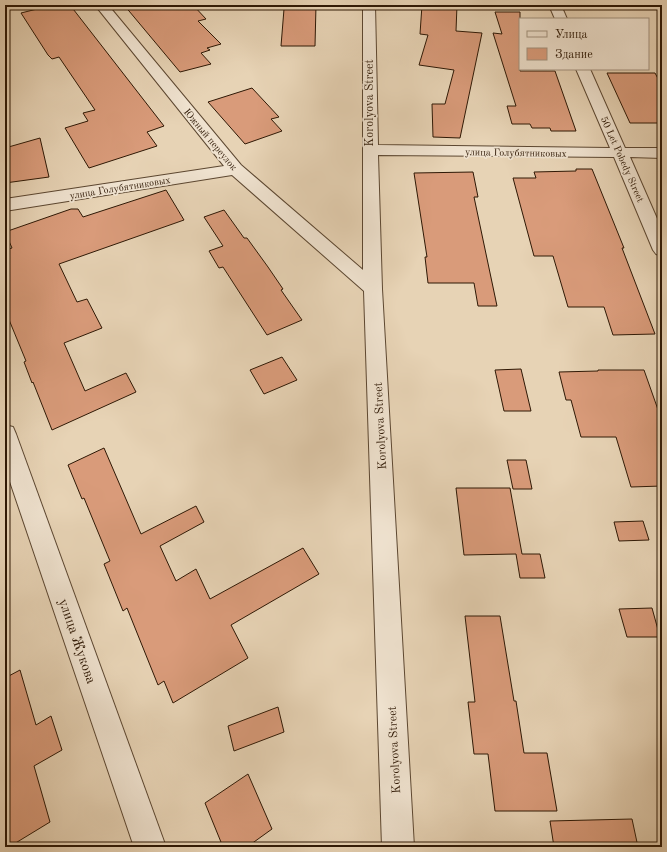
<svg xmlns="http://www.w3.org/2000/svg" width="667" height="852" viewBox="0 0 667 852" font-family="'Old Standard TT',serif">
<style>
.building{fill:#d99b7a;stroke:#2e1805}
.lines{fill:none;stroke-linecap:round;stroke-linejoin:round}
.minor-casing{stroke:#5c4731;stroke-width:2}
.minor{fill:#efe2cf;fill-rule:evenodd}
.labels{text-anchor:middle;stroke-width:3.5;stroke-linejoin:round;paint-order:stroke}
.far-street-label{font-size:10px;fill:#2e1805;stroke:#efe2cf}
.street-label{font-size:12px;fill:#2e1805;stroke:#efe2cf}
.near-street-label{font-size:14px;fill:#2e1805;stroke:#efe2cf}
</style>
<rect width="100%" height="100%" fill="#e7d3b5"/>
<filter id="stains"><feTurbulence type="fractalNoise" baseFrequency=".005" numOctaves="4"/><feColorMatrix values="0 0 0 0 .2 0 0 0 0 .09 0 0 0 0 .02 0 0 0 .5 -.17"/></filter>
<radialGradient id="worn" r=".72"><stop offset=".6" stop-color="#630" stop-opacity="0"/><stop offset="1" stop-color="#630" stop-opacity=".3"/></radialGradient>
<g class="building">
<polygon points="53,5 70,5 164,126 147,132 157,146 89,168 65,128 88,121 83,113 95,110 59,57 52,59 48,55 21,13"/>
<polygon points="124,5 193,5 206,19 198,21 221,44 207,48 210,50 201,53 211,64 180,72"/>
<polygon points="299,5 316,5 315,46 281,46 284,9"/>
<polygon points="422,5 457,5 456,31 482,33 460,138 433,137 432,104 445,104 454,70 419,65 428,35 420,34"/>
<polygon points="495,12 520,12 520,71 555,71 576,131 551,131 550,128 532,128 530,124 512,124 507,106 516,106 493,33 502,34"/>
<polygon points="607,73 655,73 662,86 662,123 630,123"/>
<polygon points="252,88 279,117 271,119 282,131 245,144 208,102"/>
<polygon points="40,138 49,177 5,183 5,148"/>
<polygon points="576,169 592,169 624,248 622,248 655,334 613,335 604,307 568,307 553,256 534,256 513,178 536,178 534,172 576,171"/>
<polygon points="473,172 478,197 474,197 497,306 478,306 474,283 428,283 425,257 427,257 414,173"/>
<polygon points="166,190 184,220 59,264 77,302 87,299 102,328 64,343 85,391 126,373 136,392 52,430 33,382 32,383 24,362 26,361 5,310 5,250 12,248 5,232 71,209 78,209 83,217"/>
<polygon points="224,210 244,238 247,238 268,267 283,289 281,290 302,320 267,335 223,267 219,268 209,251 223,246 204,217"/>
<polygon points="282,357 297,380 264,394 250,370"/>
<polygon points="521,369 531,411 504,411 495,370"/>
<polygon points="598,370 644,370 662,421 662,486 631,487 616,437 581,437 571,400 566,400 559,372 598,371"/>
<polygon points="104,448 141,534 196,506 204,522 160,546 176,581 196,569 210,599 303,548 319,574 231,625 248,658 173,703 164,681 158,685 127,608 123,611 104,564 110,561 84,498 82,499 68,465"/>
<polygon points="507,460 526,460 532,489 513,489"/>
<polygon points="456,488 510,488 522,554 540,554 545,578 520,578 516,554 464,555"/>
<polygon points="643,521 649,540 619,541 614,522"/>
<polygon points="652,608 660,637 627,637 619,609"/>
<polygon points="465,616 500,616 514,701 516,701 524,753 547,753 557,811 495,811 488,754 474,754 468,702 475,702"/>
<polygon points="20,670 36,725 51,716 62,750 34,766 50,822 9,847 5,847 5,678"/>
<polygon points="278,707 284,732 234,751 228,726"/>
<polygon points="248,774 272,829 247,847 223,847 205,803"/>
<polygon points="632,819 638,847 554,847 550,821"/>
</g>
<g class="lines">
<g class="minor-casing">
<g id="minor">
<polygon points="95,5 108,5 241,165 363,270 363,5 375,5 378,145 610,148 576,69 590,69 625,148 662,148 662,158 630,157 662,230 662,256 656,254 653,250 614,157 378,155 382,289 414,847 382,847 364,291 232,175 5,211 5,199 224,166"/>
<polygon points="549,5 561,5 567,19 555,19"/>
<polygon points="5,425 13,427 16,434 166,847 134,847 5,467"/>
</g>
</g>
<use href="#minor" class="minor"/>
</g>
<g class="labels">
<g class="far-street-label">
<text transform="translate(211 139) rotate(50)" y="4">Южный переулок</text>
<text transform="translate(516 152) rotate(1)" y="4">улица Голубятниковых</text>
<text transform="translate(623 159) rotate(66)" y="4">50 Let Pobedy Street</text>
<text transform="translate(120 187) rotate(-9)" y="4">улица Голубятниковых</text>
</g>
<g class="street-label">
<text transform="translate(369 103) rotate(-90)" y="4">Korolyova Street</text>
<text transform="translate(380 426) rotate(-93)" y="4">Korolyova Street</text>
<text transform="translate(394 750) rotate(-93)" y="4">Korolyova Street</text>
</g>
<g class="near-street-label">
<text transform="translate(78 641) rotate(71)" y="5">улица Жукова</text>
</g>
</g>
<rect width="667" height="852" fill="none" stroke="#e7d3b5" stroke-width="20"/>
<rect x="6" y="6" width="655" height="840" fill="none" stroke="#2e1805" stroke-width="2"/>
<rect x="10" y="10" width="647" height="832" fill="none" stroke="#2e1805"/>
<rect x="519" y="18" width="130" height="52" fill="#efe2cf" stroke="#a2917e"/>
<rect x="527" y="31" width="20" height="6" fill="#efe2cf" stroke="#a2917e"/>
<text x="555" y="38" font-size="12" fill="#2e1805">Улица</text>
<rect x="527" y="48" width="20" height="12" fill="#d99b7a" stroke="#a2917e"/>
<text x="555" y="58" font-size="12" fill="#2e1805">Здание</text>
<rect width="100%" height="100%" filter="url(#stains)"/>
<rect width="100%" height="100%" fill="url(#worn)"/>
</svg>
